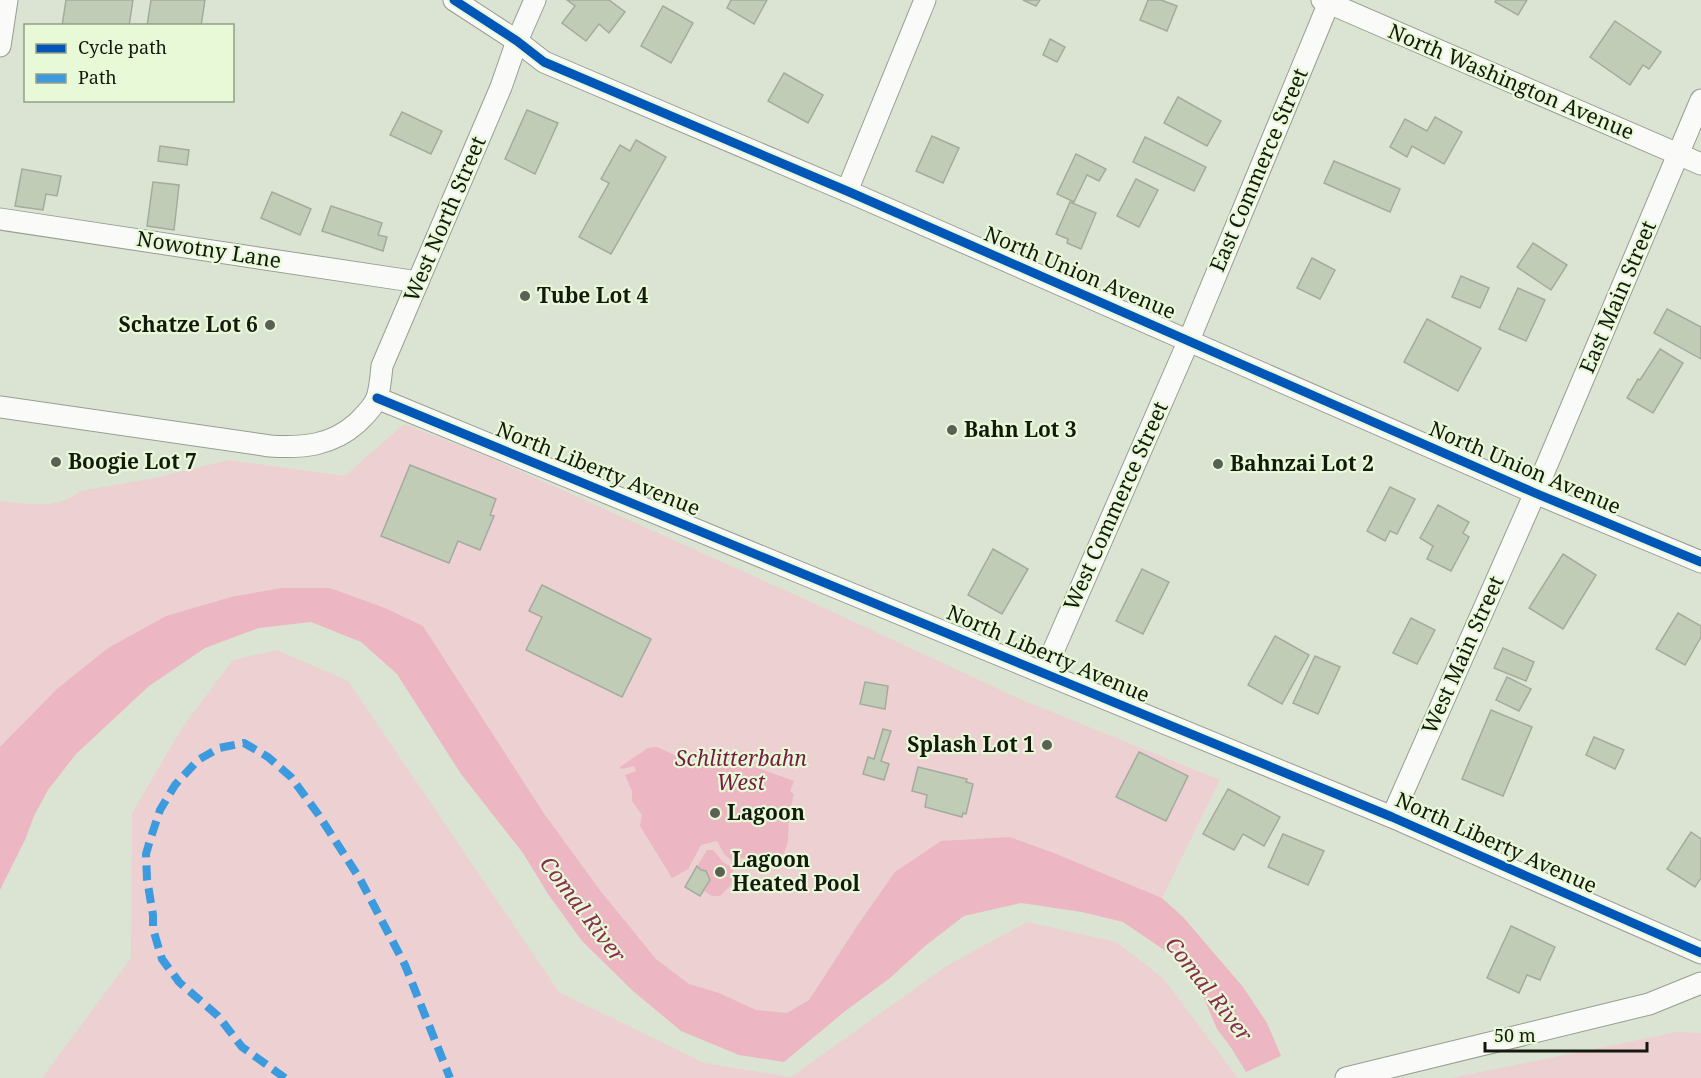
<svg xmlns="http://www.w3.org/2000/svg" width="1701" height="1078" viewBox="0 0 1701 1078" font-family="'Noto Serif',serif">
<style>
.green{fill:#ecd0d2}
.water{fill:#ecb6c2}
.building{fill:#c1ccb7;stroke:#a4ab9e;stroke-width:1.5}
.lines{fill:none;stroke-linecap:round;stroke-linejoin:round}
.minor-casing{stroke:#979e91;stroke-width:23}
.minor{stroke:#fafbf8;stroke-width:21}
.quiet{stroke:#3b9bde;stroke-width:8;stroke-dasharray:15 8;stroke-linecap:butt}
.cycleway-casing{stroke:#e8f9d8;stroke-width:13}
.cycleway{stroke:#0057b8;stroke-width:9}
.poi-dot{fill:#5a6053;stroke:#e8f9d8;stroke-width:2}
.labels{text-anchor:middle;stroke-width:4.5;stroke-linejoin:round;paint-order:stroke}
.street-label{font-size:21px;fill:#14190e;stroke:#e8f9d8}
.poi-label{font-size:21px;font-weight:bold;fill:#14190e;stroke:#e8f9d8;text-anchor:start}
.park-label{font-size:21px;font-style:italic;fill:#771b42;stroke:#e8f9d8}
.water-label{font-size:22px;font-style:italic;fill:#892d51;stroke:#e8f9d8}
</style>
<rect width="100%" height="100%" fill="#dbe4d3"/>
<g class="green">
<path d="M404,424L491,458L811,602L1020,699L1220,780L1162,898L1054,853L1010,837L895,872L859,923L809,1000L787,1013L756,1010L719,993L689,984L656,959L599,889L543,812L423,626L385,608L330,588H281L231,597L166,616L108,648L0,747V501C27,503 58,511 80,491L155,478L229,460L345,476Z"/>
<polygon points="277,650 348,681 559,992 704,1063 791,1077 948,965 1027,922 1116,942 1164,979 1238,1078 42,1078 131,958 132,813 182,728 233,660"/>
<polygon points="1677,1032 1701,1033 1701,1078 1452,1078"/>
</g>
<g class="water">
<polygon points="281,588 330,588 385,608 423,626 543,812 599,889 656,959 689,984 719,993 756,1010 787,1013 809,1000 859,923 895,872 941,841 1010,837 1054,853 1162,898 1183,917 1243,987 1267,1023 1281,1056 1246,1072 1230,1046 1217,1029 1200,989 1173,956 1123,922 1082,912 1021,903 964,916 925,946 890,978 844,1012 784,1062 739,1055 681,1031 633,991 582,941 548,894 523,853 461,774 397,674 361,642 311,622 259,628 205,648 149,686 76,754 48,790 34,816 25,840 0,890 0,747 57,689 108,648 166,616 231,597"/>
<path d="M656,747C669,751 681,760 694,763C705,766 713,761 724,764L727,757L794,781L790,791L794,794L789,815L788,841L784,853L774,859L766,860L742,858L731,860L724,854L717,841L701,845L688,869L672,878L640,826L642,815L632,801V791L625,775L636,771L634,766L621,769L620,767L648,748Z"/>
<path d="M707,850H713L724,863L733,868L731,885L720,896H712L704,891C709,883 712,879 706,871L701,870L698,865Z"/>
</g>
<g class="building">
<polygon points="66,0 133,0 129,26 62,26"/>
<polygon points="151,0 205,0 201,26 147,26"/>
<polygon points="567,0 609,0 625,12 609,33 599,24 586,41 562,23 575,6"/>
<polygon points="731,0 767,0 754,24 727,8"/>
<polygon points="1023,0 1040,0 1036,6"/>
<polygon points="1148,0 1161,0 1177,6 1167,31 1140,20"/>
<polygon points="1496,0 1527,0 1518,15 1495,2"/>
<polygon points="663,6 693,23 671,63 641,46"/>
<polygon points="1615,21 1661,52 1649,69 1643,65 1630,85 1590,57"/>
<polygon points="1050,39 1065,47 1057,62 1043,55"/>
<polygon points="784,73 823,95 808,123 768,101"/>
<polygon points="1178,97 1221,121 1207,146 1164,123"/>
<polygon points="527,110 558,123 535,174 505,159"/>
<polygon points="402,112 442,131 431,154 390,135"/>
<polygon points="1435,117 1462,132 1444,164 1412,146 1407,157 1390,147 1405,119 1427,131"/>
<polygon points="932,136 959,148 943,183 916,171"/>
<polygon points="1145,137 1206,167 1194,191 1133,162"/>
<polygon points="636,140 666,157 611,254 579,237 609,183 601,179 620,145 630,151"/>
<polygon points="160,146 189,150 187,165 158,161"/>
<polygon points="1076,154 1106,169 1099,181 1087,175 1074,202 1057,194"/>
<polygon points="1334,161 1400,189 1390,212 1324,183"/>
<polygon points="22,169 61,176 57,196 46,194 43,210 15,206"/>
<polygon points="1136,179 1158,190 1139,227 1117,216"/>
<polygon points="153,182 179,185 174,230 147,226"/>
<polygon points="272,192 311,209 300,235 261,218"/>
<polygon points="1070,202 1096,213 1081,249 1067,243 1068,239 1056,234"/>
<polygon points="331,206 382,223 378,235 387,237 383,251 322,231"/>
<polygon points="1533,243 1567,265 1551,290 1517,267"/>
<polygon points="1312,258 1335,270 1320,299 1297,288"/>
<polygon points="1461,276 1489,288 1480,308 1452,297"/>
<polygon points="1518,288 1545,300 1526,341 1499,329"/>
<polygon points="1667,309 1701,327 1701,359 1654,333"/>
<polygon points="1427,319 1481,348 1458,391 1404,362"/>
<polygon points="1660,349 1683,363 1653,413 1627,398 1638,379 1640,380"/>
<polygon points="410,465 496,499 490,515 494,516 480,550 458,541 449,563 381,536"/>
<polygon points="1390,487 1415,499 1397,534 1390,531 1385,541 1367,531"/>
<polygon points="1438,505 1469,522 1463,533 1469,537 1451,571 1427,559 1433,546 1420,538"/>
<polygon points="993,549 1028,569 1002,614 968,595"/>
<polygon points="1563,554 1596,575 1563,629 1529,608"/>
<polygon points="1142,569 1169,582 1143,634 1116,621"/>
<polygon points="542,585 651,639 622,697 526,650 542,617 529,611"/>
<polygon points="1678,613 1701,626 1701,637 1685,665 1656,649"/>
<polygon points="1411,618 1435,630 1417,664 1393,653"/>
<polygon points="1275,636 1309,655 1282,704 1248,685"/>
<polygon points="1503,648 1534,662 1526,681 1494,668"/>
<polygon points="1315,656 1340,667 1318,714 1293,703"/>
<polygon points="1507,677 1531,689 1519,711 1496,700"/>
<polygon points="865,682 888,686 885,709 860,704"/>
<polygon points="1491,710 1532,727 1503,796 1462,779"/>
<polygon points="883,729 891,731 881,761 889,764 884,780 863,774 868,757 874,759"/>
<polygon points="1594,737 1624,750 1615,769 1586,755"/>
<polygon points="1139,752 1188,776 1166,821 1116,797"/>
<polygon points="918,767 967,779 966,782 973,784 966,814 963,813 962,817 925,807 927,795 912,791"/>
<polygon points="1228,789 1280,817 1264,846 1243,834 1234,850 1203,834"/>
<polygon points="1691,832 1701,839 1701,878 1695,887 1667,869"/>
<polygon points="1283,834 1324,851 1308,885 1268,867"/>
<polygon points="697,866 701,870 706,871 710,880 700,896 685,887"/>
<polygon points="1511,926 1555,947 1540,980 1527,975 1519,993 1487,978"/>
</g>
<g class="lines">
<g class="minor-casing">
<g id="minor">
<polyline points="454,0 517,41 544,62 847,191 1535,493 1701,562"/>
<polyline points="1322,0 1701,164"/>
<polyline points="0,46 7,0"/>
<polyline points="847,191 925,0"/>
<polyline points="0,219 418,282"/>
<polyline points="377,398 1392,817 1701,953"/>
<path d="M0,407L270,446C303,448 331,446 357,423C364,416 373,408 377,398C380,389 381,376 382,366L501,87L517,41L535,0"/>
<polyline points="1044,672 1189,340 1330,0"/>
<polyline points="1392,817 1535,493 1701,100"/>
<polyline points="1346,1078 1649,1004 1701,983"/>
</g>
</g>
<use href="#minor" class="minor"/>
<polyline class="quiet" points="285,1078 242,1047 218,1016 179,982 162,959 153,929 153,915 147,879 146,854 150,840 160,810 175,785 198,760 219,748 244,743 268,757 291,777 318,814 360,879 405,965 450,1078"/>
<g class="cycleway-casing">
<g id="cycleway">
<polyline points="454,0 517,41 544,62 847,191 1535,493 1701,562"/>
<polyline points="377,398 1392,817 1701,953"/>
</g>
</g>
<use href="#cycleway" class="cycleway"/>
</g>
<g class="poi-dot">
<circle cx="525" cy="296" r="6"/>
<circle cx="270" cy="325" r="6"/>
<circle cx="952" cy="430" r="6"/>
<circle cx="56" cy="462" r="6"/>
<circle cx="1218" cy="464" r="6"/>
<circle cx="1047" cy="745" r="6"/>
<circle cx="715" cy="813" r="6"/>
<circle cx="720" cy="872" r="6"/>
</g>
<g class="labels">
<g class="street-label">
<text transform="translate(1511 82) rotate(23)" y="7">North Washington Avenue</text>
<text transform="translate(1259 170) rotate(-67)" y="7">East Commerce Street</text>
<text transform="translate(445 219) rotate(-67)" y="7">West North Street</text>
<text transform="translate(209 250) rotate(9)" y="7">Nowotny Lane</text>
<text transform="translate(1080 273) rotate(23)" y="7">North Union Avenue</text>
<text transform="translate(1618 297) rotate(-67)" y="7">East Main Street</text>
<text transform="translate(1525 468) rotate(23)" y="7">North Union Avenue</text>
<text transform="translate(598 469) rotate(22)" y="7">North Liberty Avenue</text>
<text transform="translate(1116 506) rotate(-66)" y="7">West Commerce Street</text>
<text transform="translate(1048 654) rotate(23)" y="7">North Liberty Avenue</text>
<text transform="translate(1463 655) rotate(-66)" y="7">West Main Street</text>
<text transform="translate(1496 843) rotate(24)" y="7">North Liberty Avenue</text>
</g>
<g class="poi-label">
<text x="537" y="303">Tube Lot 4</text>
<text x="258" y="332" text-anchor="end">Schatze Lot 6</text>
<text x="964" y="437">Bahn Lot 3</text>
<text x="68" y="469">Boogie Lot 7</text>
<text x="1230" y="471">Bahnzai Lot 2</text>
<text x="1035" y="752" text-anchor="end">Splash Lot 1</text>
<text x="727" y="820">Lagoon</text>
<text x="732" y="867">Lagoon<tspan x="732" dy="24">Heated Pool</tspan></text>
</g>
<g class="park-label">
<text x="741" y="766">Schlitterbahn<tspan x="741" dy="24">West</tspan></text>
</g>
<g class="water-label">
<text transform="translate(583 909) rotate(53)" y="8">Comal River</text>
<text transform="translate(1209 989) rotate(52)" y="8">Comal River</text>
</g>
</g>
<rect x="24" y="24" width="210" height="78" fill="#e8f9d8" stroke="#939f87" stroke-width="1.5"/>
<rect x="36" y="44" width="30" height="9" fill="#0057b8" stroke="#939f87" stroke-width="1.5"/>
<text x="78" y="54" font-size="18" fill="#14190e">Cycle path</text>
<rect x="36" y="74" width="30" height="9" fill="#3b9bde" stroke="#939f87" stroke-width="1.5"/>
<text x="78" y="84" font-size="18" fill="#14190e">Path</text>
<path d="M1485 1042v9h162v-9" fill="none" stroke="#14190e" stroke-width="3"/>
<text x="1494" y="1042" font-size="18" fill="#14190e" stroke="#e8f9d8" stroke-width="4.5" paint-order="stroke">50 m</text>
</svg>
